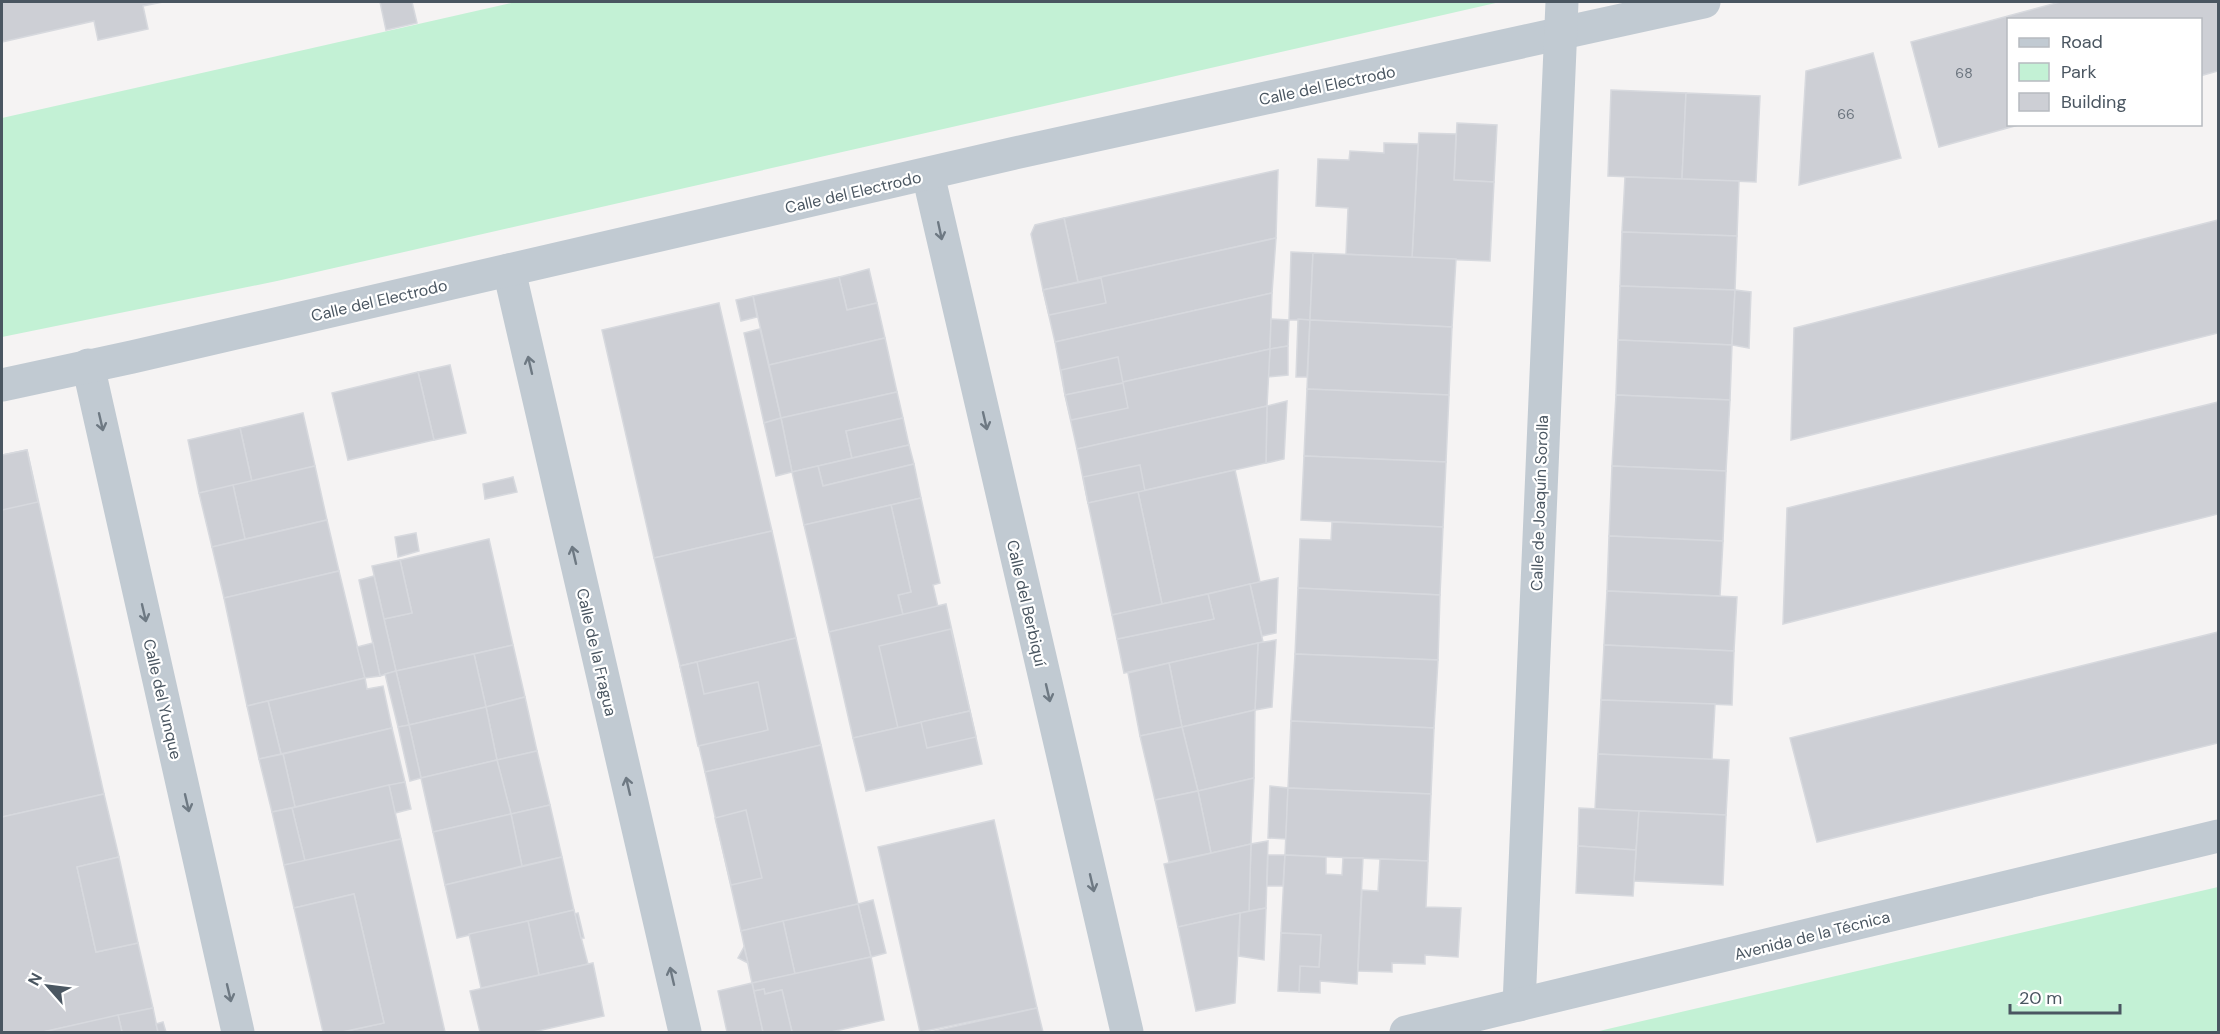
<svg xmlns="http://www.w3.org/2000/svg" width="2220" height="1034" viewBox="0 0 2220 1034" font-family="'DM Sans',sans-serif">
<style>
.green{fill:#c3f1d5}
.building{fill:#cdcfd5;stroke:#d7d9de;stroke-width:1.5}
.lines{fill:none;stroke-linecap:round;stroke-linejoin:round}
.minor{stroke:#c1cad2;stroke-width:33}
.oneway{stroke:#6e7983}
.labels{text-anchor:middle;stroke-width:4.5;stroke-linejoin:round;paint-order:stroke}
.number-label{font-size:14px;fill:#6b747e}
.street-label{font-size:16px;fill:#4a5661;stroke:#fff}
</style>
<rect width="100%" height="100%" fill="#f5f3f3"/>
<g class="green">
<polygon points="516,2 1500,2 277,281 2,337 2,118"/>
<polygon points="2218,887 2218,1032 1595,1032"/>
</g>
<g class="building">
<polygon points="2,2 163,2 143,6 148,29 98,40 94,21 2,42"/>
<polygon points="380,2 412,2 417,23 386,30"/>
<polygon points="2060,2 2218,2 2218,71 2200,76 2200,20 2008,20 2008,124 2022,124 1939,147 1911,42"/>
<polygon points="1873,53 1901,158 1799,185 1806,71"/>
<polygon points="1611,90 1686,93 1682,179 1608,176"/>
<polygon points="1686,93 1760,96 1756,182 1682,179"/>
<polygon points="1457,123 1497,125 1494,182 1454,180"/>
<polygon points="1419,133 1456,134 1454,180 1494,182 1490,261 1412,258"/>
<polygon points="1384,143 1418,144 1412,258 1346,254 1348,208 1316,206 1318,159 1349,160 1350,151 1384,153"/>
<polygon points="1278,170 1276,238 1078,282 1064,218"/>
<polygon points="1625,177 1739,181 1737,236 1622,232"/>
<polygon points="1064,218 1078,282 1043,290 1031,234 1035,225"/>
<polygon points="2218,220 2218,333 1791,440 1794,328"/>
<polygon points="1622,232 1737,236 1735,290 1620,286"/>
<polygon points="1276,238 1272,293 1055,342 1043,290"/>
<polygon points="1291,252 1313,253 1310,320 1289,320"/>
<polygon points="1313,253 1456,259 1452,327 1310,320"/>
<polygon points="869,269 877,303 847,310 839,277"/>
<polygon points="839,277 847,310 877,303 885,338 769,365 753,296"/>
<polygon points="1101,278 1106,303 1049,315 1043,290"/>
<polygon points="1620,286 1735,290 1732,345 1618,340"/>
<polygon points="1735,290 1751,292 1749,348 1732,345"/>
<polygon points="1272,293 1270,349 1065,395 1055,342"/>
<polygon points="753,296 757,317 741,321 736,300"/>
<polygon points="719,303 772,531 654,558 602,330"/>
<polygon points="1271,319 1289,320 1288,346 1270,349"/>
<polygon points="1298,319 1310,320 1307,377 1296,377"/>
<polygon points="1310,320 1452,327 1449,395 1307,389"/>
<polygon points="760,329 781,418 764,423 744,333"/>
<polygon points="885,338 897,392 781,418 769,365"/>
<polygon points="1618,340 1732,345 1730,400 1616,395"/>
<polygon points="1288,346 1288,375 1268,377 1270,349"/>
<polygon points="1270,349 1267,406 1077,449 1065,395"/>
<polygon points="1118,357 1123,383 1065,395 1061,370"/>
<polygon points="450,365 466,433 434,440 418,372"/>
<polygon points="418,372 434,440 348,460 332,393"/>
<polygon points="1123,383 1128,408 1071,420 1065,395"/>
<polygon points="1307,389 1449,395 1446,462 1304,456"/>
<polygon points="897,392 903,418 846,431 852,458 792,472 781,418"/>
<polygon points="1616,395 1730,400 1726,471 1612,466"/>
<polygon points="1287,401 1284,459 1266,463 1267,406"/>
<polygon points="2218,402 2218,514 1783,624 1787,508"/>
<polygon points="1267,406 1266,463 1088,503 1077,449"/>
<polygon points="303,413 315,466 252,482 240,428"/>
<polygon points="781,418 792,472 776,476 764,423"/>
<polygon points="903,418 909,445 852,458 846,431"/>
<polygon points="240,428 252,482 199,493 188,440"/>
<polygon points="909,445 914,464 823,486 818,466"/>
<polygon points="27,450 104,794 2,817 2,455"/>
<polygon points="27,450 38,502 2,510 2,455"/>
<polygon points="1304,456 1446,462 1443,527 1301,520"/>
<polygon points="914,464 921,498 804,525 792,472 818,466 823,486"/>
<polygon points="1140,465 1145,491 1088,503 1083,477"/>
<polygon points="315,466 327,520 245,539 233,485"/>
<polygon points="1612,466 1726,471 1723,541 1609,536"/>
<polygon points="1235,470 1260,582 1162,604 1138,492"/>
<polygon points="513,477 517,492 485,499 483,484"/>
<polygon points="233,485 245,539 212,547 199,493"/>
<polygon points="1138,492 1162,604 1112,615 1088,503"/>
<polygon points="921,498 940,583 933,585 938,607 903,615 898,595 911,592 891,505"/>
<polygon points="891,505 911,592 898,595 903,615 829,632 804,525"/>
<polygon points="327,520 339,571 224,598 212,547"/>
<polygon points="1332,522 1443,527 1440,595 1298,588 1300,539 1331,540"/>
<polygon points="772,531 796,638 680,666 654,558"/>
<polygon points="416,533 419,551 398,557 395,537"/>
<polygon points="1609,536 1723,541 1720,596 1607,591"/>
<polygon points="489,539 513,645 396,671 384,619 412,613 400,560"/>
<polygon points="400,560 412,613 384,619 372,566"/>
<polygon points="339,571 365,678 247,706 224,598"/>
<polygon points="374,576 396,671 380,676 359,580"/>
<polygon points="1278,578 1276,633 1262,636 1250,584"/>
<polygon points="1250,584 1263,642 1124,673 1117,639 1214,619 1208,594"/>
<polygon points="1298,588 1440,595 1438,660 1295,654"/>
<polygon points="1607,591 1737,597 1734,651 1604,645"/>
<polygon points="1208,594 1214,619 1117,639 1112,615"/>
<polygon points="946,604 970,711 853,738 829,632"/>
<polygon points="951,629 970,711 898,728 879,646"/>
<polygon points="2218,632 2218,743 1817,842 1790,738"/>
<polygon points="796,638 821,745 705,772 680,666"/>
<polygon points="1276,640 1272,707 1255,710 1258,643"/>
<polygon points="373,643 380,676 365,678 357,647"/>
<polygon points="1258,643 1255,710 1182,727 1169,663"/>
<polygon points="513,645 525,697 486,707 474,654"/>
<polygon points="1604,645 1734,651 1732,705 1601,700"/>
<polygon points="474,654 486,707 409,725 396,671"/>
<polygon points="1295,654 1438,660 1434,728 1291,721"/>
<polygon points="697,662 704,694 758,682 768,730 698,746 680,666"/>
<polygon points="1169,663 1182,727 1140,736 1128,673"/>
<polygon points="396,671 409,725 398,727 385,674"/>
<polygon points="365,678 367,689 383,686 392,728 281,754 268,701"/>
<polygon points="525,697 537,751 497,760 486,707"/>
<polygon points="1601,700 1715,704 1712,760 1598,754"/>
<polygon points="268,701 281,754 259,759 247,706"/>
<polygon points="486,707 497,760 421,778 409,725"/>
<polygon points="1255,710 1254,778 1198,791 1182,727"/>
<polygon points="970,711 982,764 866,791 853,738"/>
<polygon points="970,711 976,737 927,748 921,722"/>
<polygon points="1291,721 1434,728 1431,794 1288,788"/>
<polygon points="409,725 421,778 410,781 398,727"/>
<polygon points="1182,727 1198,791 1155,800 1140,736"/>
<polygon points="392,728 405,782 295,807 283,754"/>
<polygon points="821,745 858,904 741,931 705,772"/>
<polygon points="537,751 550,805 511,814 497,760"/>
<polygon points="283,754 295,807 272,812 259,759"/>
<polygon points="1598,754 1729,760 1726,815 1595,809"/>
<polygon points="497,760 511,814 433,832 421,778"/>
<polygon points="1254,778 1251,844 1211,853 1198,791"/>
<polygon points="405,782 411,809 395,813 389,785"/>
<polygon points="389,785 401,839 305,861 292,808"/>
<polygon points="1270,786 1288,788 1286,839 1268,838"/>
<polygon points="1288,788 1431,794 1428,861 1285,855"/>
<polygon points="1198,791 1211,853 1169,862 1155,800"/>
<polygon points="104,794 119,857 77,867 96,952 138,943 153,1008 43,1032 2,1032 2,817"/>
<polygon points="550,805 562,857 522,866 511,814"/>
<polygon points="292,808 305,861 284,865 272,812"/>
<polygon points="1579,808 1639,811 1636,850 1578,846"/>
<polygon points="746,810 762,878 731,885 715,818"/>
<polygon points="1639,811 1726,815 1723,885 1634,881"/>
<polygon points="511,814 522,866 445,885 433,832"/>
<polygon points="994,820 1037,1008 920,1032 878,847"/>
<polygon points="401,839 445,1032 342,1032 384,1023 354,894 294,908 284,865"/>
<polygon points="1268,841 1266,908 1249,911 1251,844"/>
<polygon points="1251,844 1249,911 1178,927 1164,864"/>
<polygon points="1578,846 1636,850 1633,896 1576,893"/>
<polygon points="1268,855 1285,855 1283,886 1267,886"/>
<polygon points="1285,855 1326,857 1326,874 1342,875 1343,858 1363,858 1357,984 1320,981 1320,993 1299,992 1300,966 1319,967 1321,935 1281,933"/>
<polygon points="119,857 138,943 96,952 77,867"/>
<polygon points="562,857 574,910 457,938 445,885"/>
<polygon points="1380,859 1428,861 1426,907 1461,908 1458,957 1425,955 1425,964 1392,963 1392,972 1358,971 1362,890 1378,891"/>
<polygon points="354,894 384,1023 342,1032 323,1032 294,908"/>
<polygon points="873,900 886,953 871,957 858,904"/>
<polygon points="858,904 871,957 795,974 783,921"/>
<polygon points="1266,908 1264,960 1239,956 1240,913"/>
<polygon points="574,910 588,964 539,975 528,921"/>
<polygon points="578,913 584,938 581,938 575,914"/>
<polygon points="1240,913 1235,1003 1196,1011 1178,927"/>
<polygon points="528,921 539,975 481,988 469,934"/>
<polygon points="783,921 795,974 752,983 741,931"/>
<polygon points="1281,933 1321,935 1319,967 1300,966 1299,992 1278,991"/>
<polygon points="744,947 748,963 738,958"/>
<polygon points="871,957 884,1020 831,1032 792,1032 782,990 765,994 764,989 754,991 752,983"/>
<polygon points="593,963 604,1016 533,1032 480,1032 470,991"/>
<polygon points="752,983 763,1032 727,1032 718,991"/>
<polygon points="764,989 765,994 782,990 792,1032 763,1032 754,991"/>
<polygon points="153,1008 158,1032 122,1032 118,1015"/>
<polygon points="1037,1008 1043,1032 930,1032"/>
<polygon points="118,1015 122,1032 43,1032"/>
<polygon points="163,1022 166,1032 158,1032 156,1024"/>
</g>
<g class="lines">
<g class="minor">
<polyline points="928,174 1127,1032"/>
<polyline points="509,270 685,1032"/>
<polyline points="88,365 238,1032"/>
<polyline points="2,385 132,357 1015,153 1704,2"/>
<polyline points="1519,1005 1562,2"/>
<polyline points="1406,1032 2218,836"/>
</g>
</g>
<defs><path id="oneway-shaft" d="M-6 0H5M1.5-3L5.5 0L1.5 3" fill="none" stroke-width="1.6" stroke-linecap="round" stroke-linejoin="round" transform="scale(1.5)"/></defs>
<g class="oneway">
<use href="#oneway-shaft" transform="translate(940 231) rotate(78)"/>
<use href="#oneway-shaft" transform="translate(530 365) rotate(-103)"/>
<use href="#oneway-shaft" transform="translate(985 421) rotate(77)"/>
<use href="#oneway-shaft" transform="translate(101 422) rotate(77)"/>
<use href="#oneway-shaft" transform="translate(574 555) rotate(-103)"/>
<use href="#oneway-shaft" transform="translate(144 613) rotate(77)"/>
<use href="#oneway-shaft" transform="translate(1048 693) rotate(77)"/>
<use href="#oneway-shaft" transform="translate(628 786) rotate(-103)"/>
<use href="#oneway-shaft" transform="translate(187 803) rotate(77)"/>
<use href="#oneway-shaft" transform="translate(1092 883) rotate(77)"/>
<use href="#oneway-shaft" transform="translate(672 976) rotate(-103)"/>
<use href="#oneway-shaft" transform="translate(229 993) rotate(77)"/>
</g>
<g class="labels">
<g class="number-label">
<text x="1964" y="78">68</text>
<text x="1846" y="119">66</text>
</g>
<g class="street-label">
<text transform="translate(1327 85) rotate(-12)" y="6">Calle del Electrodo</text>
<text transform="translate(853 192) rotate(-13)" y="6">Calle del Electrodo</text>
<text transform="translate(379 300) rotate(-13)" y="6">Calle del Electrodo</text>
<text transform="translate(1539 503) rotate(-88)" y="6">Calle de Joaquín Sorolla</text>
<text transform="translate(1027 603) rotate(77)" y="6">Calle del Berbiquí</text>
<text transform="translate(597 652) rotate(77)" y="6">Calle de la Fragua</text>
<text transform="translate(163 699) rotate(77)" y="6">Calle del Yunque</text>
<text transform="translate(1812 935) rotate(-14)" y="6">Avenida de la Técnica</text>
</g>
</g>
<rect width="2220" height="1034" fill="none" stroke="#4a5661" stroke-width="6"/>
<rect x="2007" y="18" width="195" height="108" fill="#ffffff" stroke="#b7bbc0" stroke-width="1.5"/>
<rect x="2019" y="38" width="30" height="9" fill="#c1cad2" stroke="#b7bbc0" stroke-width="1.5"/>
<text x="2061" y="48" font-size="18" fill="#4a5661">Road</text>
<rect x="2019" y="63" width="30" height="18" fill="#c3f1d5" stroke="#b7bbc0" stroke-width="1.5"/>
<text x="2061" y="78" font-size="18" fill="#4a5661">Park</text>
<rect x="2019" y="93" width="30" height="18" fill="#cdcfd5" stroke="#b7bbc0" stroke-width="1.5"/>
<text x="2061" y="108" font-size="18" fill="#4a5661">Building</text>
<g transform="translate(48 986) rotate(298)" stroke="#ffffff" stroke-width="4.5" paint-order="stroke">
<path d="M0-4.5L10 22L0 15L-10 22Z" fill="#4a5661"/>
<text y="-9" font-size="16" font-weight="bold" text-anchor="middle" fill="#4a5661">N</text>
</g>
<path d="M2010 1004v9h110v-9" fill="none" stroke="#4a5661" stroke-width="3"/>
<text x="2019" y="1004" font-size="18" fill="#4a5661" stroke="#ffffff" stroke-width="4.5" paint-order="stroke">20 m</text>
</svg>
